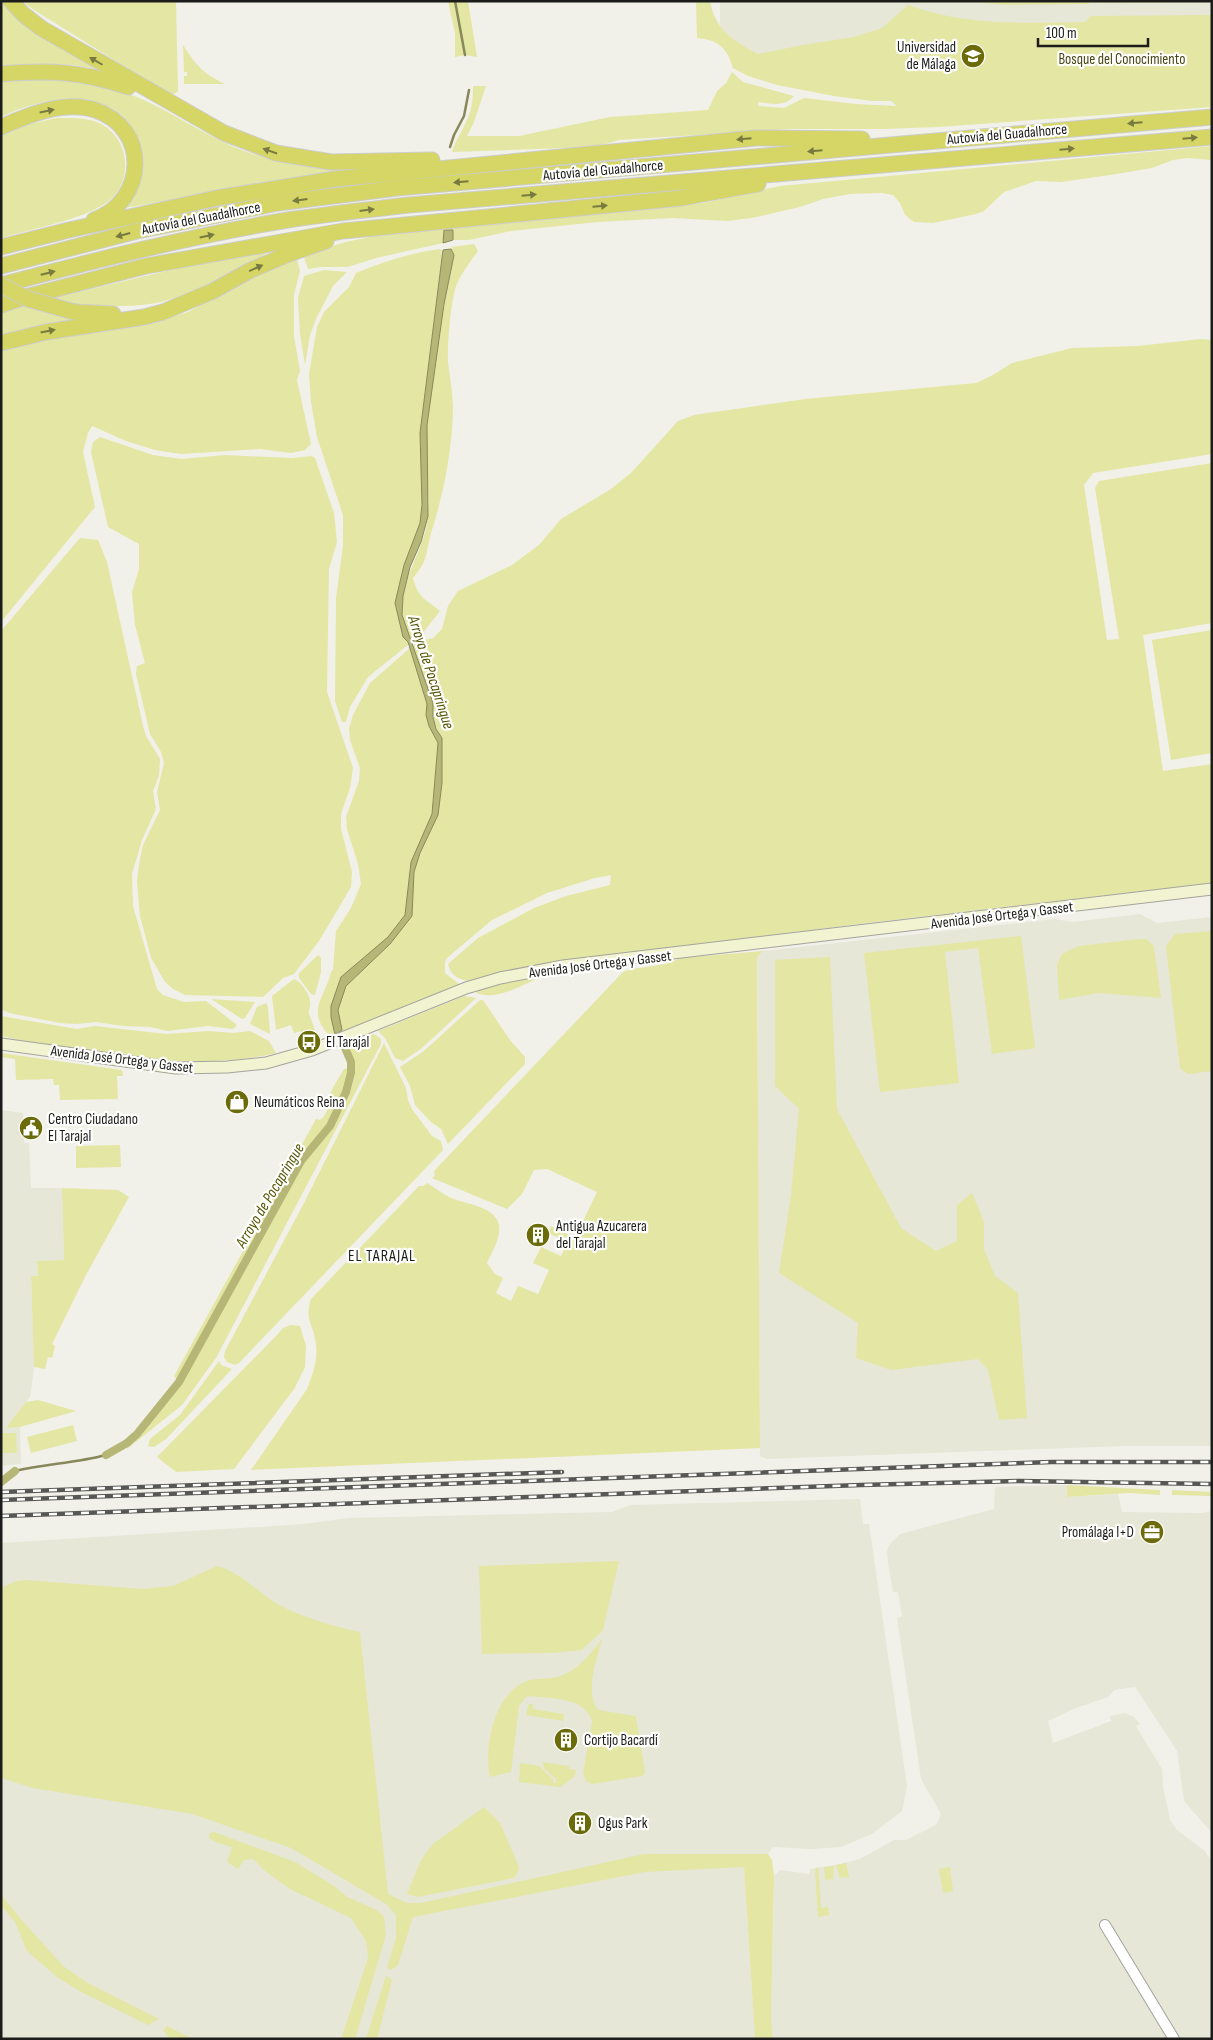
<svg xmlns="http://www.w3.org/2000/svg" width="1213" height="2040" viewBox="0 0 1213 2040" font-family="'Sofia Sans Condensed',sans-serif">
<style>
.built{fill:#e6e7d7}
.green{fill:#e4e6a4}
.water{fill:#b6b777;stroke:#88895b}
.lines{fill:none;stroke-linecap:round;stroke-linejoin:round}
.stream{stroke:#88895b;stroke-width:2.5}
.canal{stroke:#b6b777;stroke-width:8}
.tertiary-casing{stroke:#a4a49d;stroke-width:12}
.secondary-casing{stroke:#a4a49d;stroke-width:13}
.motorway-casing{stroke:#cdcdcd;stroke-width:17}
.tertiary{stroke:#fff;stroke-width:10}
.secondary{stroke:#f2f3d1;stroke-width:11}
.motorway{stroke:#d5d665;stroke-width:15}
.rail-casing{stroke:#575753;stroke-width:4.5}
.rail{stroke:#fffffe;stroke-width:2.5;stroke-dasharray:8;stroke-linecap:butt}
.motorway-bridge-casing{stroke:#cdcdcd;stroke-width:17;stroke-linecap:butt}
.motorway-bridge{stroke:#d5d665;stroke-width:15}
.oneway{fill:#787a40}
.labels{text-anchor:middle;stroke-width:4.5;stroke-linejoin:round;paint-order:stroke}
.poi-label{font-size:15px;fill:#1c1d1a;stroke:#fffffe;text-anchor:start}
.park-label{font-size:15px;fill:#474716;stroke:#fffffe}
.street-label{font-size:15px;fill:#1c1d1a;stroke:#fffffe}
.water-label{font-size:16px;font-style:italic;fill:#555505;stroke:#fffffe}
.neighbourhood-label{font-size:16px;letter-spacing:1px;fill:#1c1d1a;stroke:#fffffe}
</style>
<rect width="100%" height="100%" fill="#f1f1e9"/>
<g class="built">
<polygon points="720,1 1212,1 1212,90 898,106 891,101 720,43"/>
<polygon points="1140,914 1157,923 1212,917 1212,1446 1123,1446 767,1459 760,1456 757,957 763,951 1054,919 1073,922"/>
<polygon points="1,1110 23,1113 24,1143 29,1143 31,1188 62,1188 64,1260 37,1261 38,1276 31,1277 34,1367 31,1391 30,1397 7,1427 20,1427 21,1464 1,1466"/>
<polygon points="1067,1485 1067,1497 1118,1494 1122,1512 1202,1513 1212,1511 1212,1833 1184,1801 1177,1751 1135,1687 1114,1690 1108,1697 1076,1708 1048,1721 1053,1743 1111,1721 1110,1716 1125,1713 1134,1717 1140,1724 1136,1726 1162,1769 1163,1786 1170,1820 1177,1830 1205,1851 1212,1862 1212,2039 773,2039 771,2019 774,1876 780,1870 809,1874 810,1869 836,1865 860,1859 894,1840 906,1840 936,1825 941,1814 921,1779 897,1618 902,1616 898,1592 893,1592 888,1563 887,1552 889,1545 900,1534 994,1509 995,1487"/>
<polygon points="860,1499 863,1524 869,1524 907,1786 902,1811 872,1834 841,1847 811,1849 773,1847 768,1854 744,1867 755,2039 1,2039 1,1543 304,1524 349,1518 612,1512 630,1505"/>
</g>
<g class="green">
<path d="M1,1H5C35,31 68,52 105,72C71,61 36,63 1,69Z"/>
<polygon points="24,1 176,1 178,91 171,96 28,6"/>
<polygon points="448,1 468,1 477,57 465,55 455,57 455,33"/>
<path d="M696,1H710C715,30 734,41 758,54L803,45L854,37L882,28L908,5C966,26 1024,23 1085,22L1091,16L1212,15V107L938,127L884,129H790L619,140L595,147L452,152C455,141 462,132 466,122C472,111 473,99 473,86H486L474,122L467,136H519L610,117L708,110L717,91L726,83L732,72L743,82L794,96C785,107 772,104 759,102L758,106L784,108L804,98L856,104L897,106L891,101H872L834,96L777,85L748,76L733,68C727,47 718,40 697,38Z"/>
<polygon points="965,1 1089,1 1089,4 1003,5"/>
<polygon points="1097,1 1212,1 1212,2 1098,3"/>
<path d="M183,45C197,66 202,73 225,84H184V76H187V72H184Z"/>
<path d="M62,78C90,83 120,89 146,101C176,115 204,134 234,147C270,162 309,168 349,171L124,208C129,196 142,174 142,162C143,151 139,142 135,133C113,85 39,97 1,117V80Z"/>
<path d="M56,118C71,118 87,117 101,124C131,140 134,184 106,203C81,220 31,229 1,238V136L26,125Z"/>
<polygon points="1212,146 1212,160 1187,158 1173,160 1152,168 1110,175 1061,182 1036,181 1004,192 984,211 976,214 933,223 914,222 905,215 900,203 893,195 882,193 850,194 823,199 800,207 752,218 727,221 673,218 598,222 511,231 469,240 453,240 453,230 445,230 443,243 376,258 348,267 321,267 308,269 304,257 297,259 300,271 294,295 294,336 300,371 297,380 311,444 305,450 291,453 260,449 181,454 155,450 126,441 92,426 88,433 83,452 95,507 1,622 1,352 48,336 103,332 131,327 188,312 251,277 294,257 346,242 374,236 441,227 703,203 780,186"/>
<path d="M474,244L478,251C470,262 461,274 456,286C451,300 447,347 448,362C450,378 453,394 453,411C452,450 444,492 432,530C425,552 430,558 413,578C419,600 425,598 440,611L422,634L411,642C408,633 403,622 402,613C400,577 426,549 428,515C430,485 424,454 427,424C432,367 442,310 454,255L451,249L452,247Z"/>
<path d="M441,249L442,258L420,433L422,505L420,523L404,565L395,603L403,637L409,644L368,677L350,707L346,722H342L335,701L336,598L343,546V515L317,437L311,402L309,374L317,327L324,312L349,287L356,273C383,262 412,252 441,249Z"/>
<path d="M269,250L263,256C229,274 194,295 156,303C136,307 117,306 97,306L93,320L1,336V313L20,306L183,267Z"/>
<polygon points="324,270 347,272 333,286 316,319 310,335 305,365 300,334 298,298 304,276"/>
<path d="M1200,339L1212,340V454L1093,473L1084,485L1107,640L1119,639L1095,488L1099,481L1212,463V623L1143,635L1163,771L1212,764V883L867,923L541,964L467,981C456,978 451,975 448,964L478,938L534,908L566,896L610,885L611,875L595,878L547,893L492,920L447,958L445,962V973L459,984L341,1032L338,1010L346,986L390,944L412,916L414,872L420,853L438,815L442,738C431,721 436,719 432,702C427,683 419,664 413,646L417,642L433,638L442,629L448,606L458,591L512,565L539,545L561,519L611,489L632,472L678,421L694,415L805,399L976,383L993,375L1012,363L1072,348L1138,346Z"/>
<polygon points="100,437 153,455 181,459 225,455 292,458 311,456 315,458 334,513 337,542 329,569 327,692 353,768 350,788 341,814 341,829 352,872 351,887 319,941 294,974 283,978 263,997 185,995 173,989 165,982 151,958 140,916 137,882 139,864 143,845 160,810 157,792 164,763 161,752 150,734 136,674 137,666 145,663 135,625 132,592 139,569 139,544 108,527 91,452 93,442"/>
<polygon points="80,538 98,540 107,562 143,726 146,736 160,759 159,776 153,791 156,809 142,840 132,874 133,906 157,989 163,995 184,1002 206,1001 237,1025 233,1029 208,1026 167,1031 151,1027 123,1026 96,1022 77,1024 60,1023 9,1013 1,1009 1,631"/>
<polygon points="1212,630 1212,753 1171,760 1152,640"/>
<path d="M410,648L427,704L426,715L429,726L438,743L432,814L411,862L405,915L388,937L341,977L331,1017L335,1035L330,1036C305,1010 325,999 331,972L333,970L336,931L351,908L361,884L358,864L347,829L346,817L359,781L360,768L350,740L349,729L353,715L370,683Z"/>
<polygon points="1212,931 1212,1071 1188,1074 1180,1068 1166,946 1175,934"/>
<polygon points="1021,936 1035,1048 992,1054 978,948 945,952 959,1083 880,1092 864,953"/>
<polygon points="1139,939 1146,939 1154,946 1161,998 1099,993 1059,1000 1057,965 1062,954 1079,946"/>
<path d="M763,951L757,957L760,1448L251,1470L307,1389C313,1374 318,1360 316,1344C314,1324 304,1321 311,1299L419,1186H424L427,1183C436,1188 445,1196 454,1199C467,1204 493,1207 498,1222C503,1234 492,1252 487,1263L495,1274L503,1278L496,1293L511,1301L518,1286L538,1294L549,1270L533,1263L541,1247L561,1256L568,1242L548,1233L551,1226L575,1238L597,1192L547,1169L534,1170L522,1194L507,1209L432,1178L435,1175L434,1171L623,972C641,965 663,968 680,958Z"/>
<polygon points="318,955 321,958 321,972 315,995 311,994 299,978 299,973"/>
<polygon points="830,957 837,1109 901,1228 936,1251 957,1241 957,1205 972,1193 984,1222 984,1249 995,1276 1018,1293 1027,1418 999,1420 988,1370 978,1359 891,1370 856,1358 858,1323 779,1273 791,1195 799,1109 775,1086 775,960"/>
<path d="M543,976C524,984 492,1004 474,991L501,984Z"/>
<path d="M294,979C301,982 310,994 310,1002C311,1007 308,1009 309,1014C312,1022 315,1028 316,1037L304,1042L301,1031L294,1033L291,1025L276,1030L272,996Z"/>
<polygon points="464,996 476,998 422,1048 403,1061 395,1058 385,1038 378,1031"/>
<polygon points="211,999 255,1002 245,1018 242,1019"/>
<polygon points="480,1000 483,1000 510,1040 525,1057 525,1064 448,1144 441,1129 431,1122 415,1105 410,1086 400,1067 424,1051"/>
<polygon points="266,1003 268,1007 270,1034 250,1024 257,1007"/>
<path d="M1,1016L77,1029L95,1026L166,1034L208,1031L234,1033L250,1031L269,1041L276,1053C218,1067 158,1061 100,1053C67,1048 34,1044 1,1036Z"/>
<polygon points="374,1034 381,1039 381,1044 216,1358 182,1405 127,1449 126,1446 140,1434 184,1380 303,1163 333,1126 352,1086 355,1073 355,1062 346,1044"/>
<polygon points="384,1043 406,1088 408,1100 412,1109 432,1136 441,1141 443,1150 239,1363 235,1365 227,1362 224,1357 225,1351 304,1203"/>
<polygon points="1,1053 122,1070 123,1076 117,1076 118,1099 60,1100 59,1085 54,1085 53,1079 16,1080 15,1059 1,1057"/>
<path d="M348,1068L344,1092L328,1125L299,1160L177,1380L174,1376L316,1119L320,1120C329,1113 327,1108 329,1098C331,1089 339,1078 344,1069Z"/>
<polygon points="120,1145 121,1167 76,1168 76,1146"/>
<polygon points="62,1188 118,1190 129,1197 86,1275 52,1344 55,1346 52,1358 48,1357 45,1369 34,1367 31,1276 38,1276 37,1261 64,1260"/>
<polygon points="291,1325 300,1326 306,1346 305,1367 294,1389 234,1469 176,1472 157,1457 277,1335 283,1328"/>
<polygon points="219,1361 221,1365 232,1369 166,1439 154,1447 148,1446 150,1439 180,1415"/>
<polygon points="38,1400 76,1411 20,1427 6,1428 26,1402"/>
<polygon points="73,1425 77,1441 31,1453 27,1437"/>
<polygon points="16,1433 17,1453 1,1453 1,1433"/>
<polygon points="1067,1485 1160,1490 1160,1495 1128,1493 1067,1497"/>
<polygon points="1172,1490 1212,1492 1212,1496 1172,1495"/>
<polygon points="619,1561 603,1630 582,1650 551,1653 482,1654 479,1566"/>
<path d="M217,1566C242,1573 258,1593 279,1605C304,1618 333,1626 360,1632L388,1894L407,1903H421L644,1854H768L772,1860L774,1876L771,2019L773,2039H755L744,1867L645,1872L413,1917L398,1965L391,1970L387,1968L396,1937V1915L386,1904L291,1848L192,1814L33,1788L1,1778V1588L14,1582L25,1580L143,1589L173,1586Z"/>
<path d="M602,1639C597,1660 584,1691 598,1710L636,1716L645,1772L642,1776L593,1784L587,1782L583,1774L592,1721C585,1697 552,1699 531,1696L526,1697L519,1706L511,1772L490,1777C484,1748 493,1699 522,1683C535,1676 550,1681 563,1675C580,1668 591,1653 602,1639Z"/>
<polygon points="529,1704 533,1704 533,1709 564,1714 563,1721 526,1715"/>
<polygon points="542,1762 569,1766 569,1769 576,1770 575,1776 560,1787 519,1782 520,1763 539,1766 553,1779 553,1783 556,1783 556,1779 544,1768"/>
<polygon points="484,1807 500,1823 519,1867 517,1874 514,1878 418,1897 407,1894 421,1860 433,1844"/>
<polygon points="214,1832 295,1862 334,1886 347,1897 377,1910 384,1917 386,1935 355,2039 341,2039 368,1958 366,1941 351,1918 290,1889 265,1871 253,1859 244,1860 238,1869 227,1862 232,1847 218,1843 209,1838 210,1833"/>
<polygon points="846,1863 849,1877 840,1878 836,1865"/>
<polygon points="834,1866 833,1879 825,1880 824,1867"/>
<polygon points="818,1867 821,1908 828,1907 829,1915 818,1917 815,1869"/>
<polygon points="950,1867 953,1891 943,1893 939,1869"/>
<polygon points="1,1895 20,1918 63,1966 86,1982 159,2019 148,2025 81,1992 57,1977 27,1951 15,1922 1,1905"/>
<polygon points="386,1976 392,1980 377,2039 366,2039"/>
<polygon points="167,2026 193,2039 170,2039 163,2030"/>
</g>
<g class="water">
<polygon points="444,230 453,230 453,240 443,243"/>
<polygon points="451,249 454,255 444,304 427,425 428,516 421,542 410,567 403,596 402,615 433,703 433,717 436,729 442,738 442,783 438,815 420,853 414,872 412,916 390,944 346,986 338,1010 342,1030 335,1035 331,1017 331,1006 341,977 388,937 405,915 411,862 432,814 438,743 429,726 426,715 427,704 408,642 403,637 395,603 404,565 420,523 422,505 420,433 443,250"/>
</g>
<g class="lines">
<g class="stream">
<polyline points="455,1 465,55"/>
<polyline points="450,147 454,135 464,116 469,90"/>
<path d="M15,1471C45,1464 76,1463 106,1455"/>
</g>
<g class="canal">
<polyline points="106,1455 127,1443 137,1434 179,1382 301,1161 330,1126 346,1092 351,1073 351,1062 340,1036"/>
<polyline points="1,1482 15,1471"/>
</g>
<g class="tertiary-casing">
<polyline id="tertiary" points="1105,1925 1174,2039"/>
</g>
<g class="secondary-casing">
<polyline id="secondary" points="1,1044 176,1068 227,1067 266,1063 312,1050 466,988 500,978 563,966 1212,889"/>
</g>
<g class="motorway-casing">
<g id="motorway">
<polyline points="11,1 23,14 41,28 224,133 276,153 331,162 432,160"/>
<path d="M1,74C49,70 82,71 128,87"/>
<path d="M1,127C28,115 65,100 95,110C150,128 147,201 94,220"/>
<polyline points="1,247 69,230 217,198 335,179 756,138 862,139"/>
<polyline points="1,266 137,231 278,203 397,188 1212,117"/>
<path d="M1,285C96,260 191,236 288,220C328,214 368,210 409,205L1212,137"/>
<polyline points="1,305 25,297 146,266 343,231 681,198 758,184"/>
<polyline points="74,312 113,314"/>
<polyline points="1,343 46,332 144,317 163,312 213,291 249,271 286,255 326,241"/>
</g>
</g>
<use href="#tertiary" class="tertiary"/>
<use href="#secondary" class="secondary"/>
<use href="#motorway" class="motorway"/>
<g class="rail-casing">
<g id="rail">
<polyline points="1,1492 562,1472"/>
<polyline points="1,1500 1051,1462 1212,1462"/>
<polyline points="1,1516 861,1485 1019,1481 1212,1484"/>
</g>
</g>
<use href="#rail" class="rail"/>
<g class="motorway-bridge-casing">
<polyline id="motorway-bridge" points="1,285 28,299 74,312"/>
</g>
<use href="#motorway-bridge" class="motorway-bridge"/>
</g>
<defs><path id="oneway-solid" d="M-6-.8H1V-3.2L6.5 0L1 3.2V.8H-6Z" transform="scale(1.25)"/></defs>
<g class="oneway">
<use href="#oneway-solid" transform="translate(96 61) rotate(-150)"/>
<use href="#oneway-solid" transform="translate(47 111) rotate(-12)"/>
<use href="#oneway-solid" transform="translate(1135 123) rotate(175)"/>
<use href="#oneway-solid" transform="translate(1190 138) rotate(-5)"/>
<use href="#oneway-solid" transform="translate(744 139) rotate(175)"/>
<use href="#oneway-solid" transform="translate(1067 149) rotate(-5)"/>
<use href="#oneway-solid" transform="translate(270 151) rotate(-161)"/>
<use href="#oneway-solid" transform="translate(815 151) rotate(175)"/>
<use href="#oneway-solid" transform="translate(461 182) rotate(175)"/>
<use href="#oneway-solid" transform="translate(529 195) rotate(-5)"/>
<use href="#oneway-solid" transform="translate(300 200) rotate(173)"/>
<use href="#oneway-solid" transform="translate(600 206) rotate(-5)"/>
<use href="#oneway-solid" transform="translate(367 210) rotate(-7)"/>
<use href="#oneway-solid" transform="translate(123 235) rotate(165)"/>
<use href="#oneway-solid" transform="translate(207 236) rotate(-12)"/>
<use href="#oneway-solid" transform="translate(256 268) rotate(-24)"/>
<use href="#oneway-solid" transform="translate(48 273) rotate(-14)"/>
<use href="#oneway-solid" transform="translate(48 331) rotate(-11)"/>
</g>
<defs>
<g id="university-disc" transform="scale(1.25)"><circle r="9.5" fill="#6c6b0a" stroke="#fffffe"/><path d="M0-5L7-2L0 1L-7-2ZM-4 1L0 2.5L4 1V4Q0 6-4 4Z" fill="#fff"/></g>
<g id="bus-disc" transform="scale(1.25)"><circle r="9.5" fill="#6c6b0a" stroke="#fffffe"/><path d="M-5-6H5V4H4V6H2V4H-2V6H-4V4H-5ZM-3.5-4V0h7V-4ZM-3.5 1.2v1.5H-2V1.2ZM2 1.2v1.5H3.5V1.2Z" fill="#fff"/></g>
<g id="shop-disc" transform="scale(1.25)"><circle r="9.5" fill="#6c6b0a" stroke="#fffffe"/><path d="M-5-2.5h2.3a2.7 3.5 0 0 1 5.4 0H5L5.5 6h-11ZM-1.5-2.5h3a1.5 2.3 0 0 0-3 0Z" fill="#fff"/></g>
<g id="civic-disc" transform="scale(1.25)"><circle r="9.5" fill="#6c6b0a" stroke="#fffffe"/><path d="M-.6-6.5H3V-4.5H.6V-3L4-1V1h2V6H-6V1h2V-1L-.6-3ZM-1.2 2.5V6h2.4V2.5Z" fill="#fff"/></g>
<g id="building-disc" transform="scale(1.25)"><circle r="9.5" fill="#6c6b0a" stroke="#fffffe"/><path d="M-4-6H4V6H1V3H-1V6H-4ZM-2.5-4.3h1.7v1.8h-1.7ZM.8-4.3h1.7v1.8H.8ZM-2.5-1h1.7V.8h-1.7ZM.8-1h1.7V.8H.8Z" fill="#fff"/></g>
<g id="office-disc" transform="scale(1.25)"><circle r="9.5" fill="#6c6b0a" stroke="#fffffe"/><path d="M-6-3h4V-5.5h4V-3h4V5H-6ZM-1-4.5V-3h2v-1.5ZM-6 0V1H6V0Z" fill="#fff"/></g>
</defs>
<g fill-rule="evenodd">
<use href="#university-disc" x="973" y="56"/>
<use href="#bus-disc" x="309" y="1042"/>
<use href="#shop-disc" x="237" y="1102"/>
<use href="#civic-disc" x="31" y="1128"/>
<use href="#building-disc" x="538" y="1235"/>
<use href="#office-disc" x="1152" y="1532"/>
<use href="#building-disc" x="566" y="1740"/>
<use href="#building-disc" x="580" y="1823"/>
</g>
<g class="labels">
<g class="poi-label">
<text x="956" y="52" text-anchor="end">Universidad<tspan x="956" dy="17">de Málaga</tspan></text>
<text x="326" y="1047">El Tarajal</text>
<text x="254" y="1107">Neumáticos Reina</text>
<text x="48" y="1124">Centro Ciudadano<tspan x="48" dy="17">El Tarajal</tspan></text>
<text x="556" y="1231">Antigua Azucarera<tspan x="556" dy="17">del Tarajal</tspan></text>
<text x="1134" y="1537" text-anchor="end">Promálaga I+D</text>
<text x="584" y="1745">Cortijo Bacardí</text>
<text x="598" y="1828">Ogus Park</text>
</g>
<g class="park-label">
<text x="1122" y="64">Bosque del Conocimiento</text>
</g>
<g class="street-label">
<text transform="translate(1007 134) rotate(-5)" y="5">Autovía del Guadalhorce</text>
<text transform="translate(603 170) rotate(-5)" y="5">Autovía del Guadalhorce</text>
<text transform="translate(201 218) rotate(-11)" y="5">Autovía del Guadalhorce</text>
<text transform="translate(1002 915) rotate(-7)" y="5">Avenida José Ortega y Gasset</text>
<text transform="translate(600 964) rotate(-7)" y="5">Avenida José Ortega y Gasset</text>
<text transform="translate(122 1059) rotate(7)" y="5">Avenida José Ortega y Gasset</text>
</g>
<g class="water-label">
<text transform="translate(432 672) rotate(72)" y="6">Arroyo de Pocapringue</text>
<text transform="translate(269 1195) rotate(-59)" y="6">Arroyo de Pocapringue</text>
</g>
<g class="neighbourhood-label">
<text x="382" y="1261">EL TARAJAL</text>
</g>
</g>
<rect width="1213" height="2040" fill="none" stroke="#1c1d1a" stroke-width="5"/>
<path d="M1038 38v8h110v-8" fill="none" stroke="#1c1d1a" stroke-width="2.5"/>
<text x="1046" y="38" font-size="15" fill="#1c1d1a" stroke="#fffffe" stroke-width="4" paint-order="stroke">100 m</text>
</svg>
